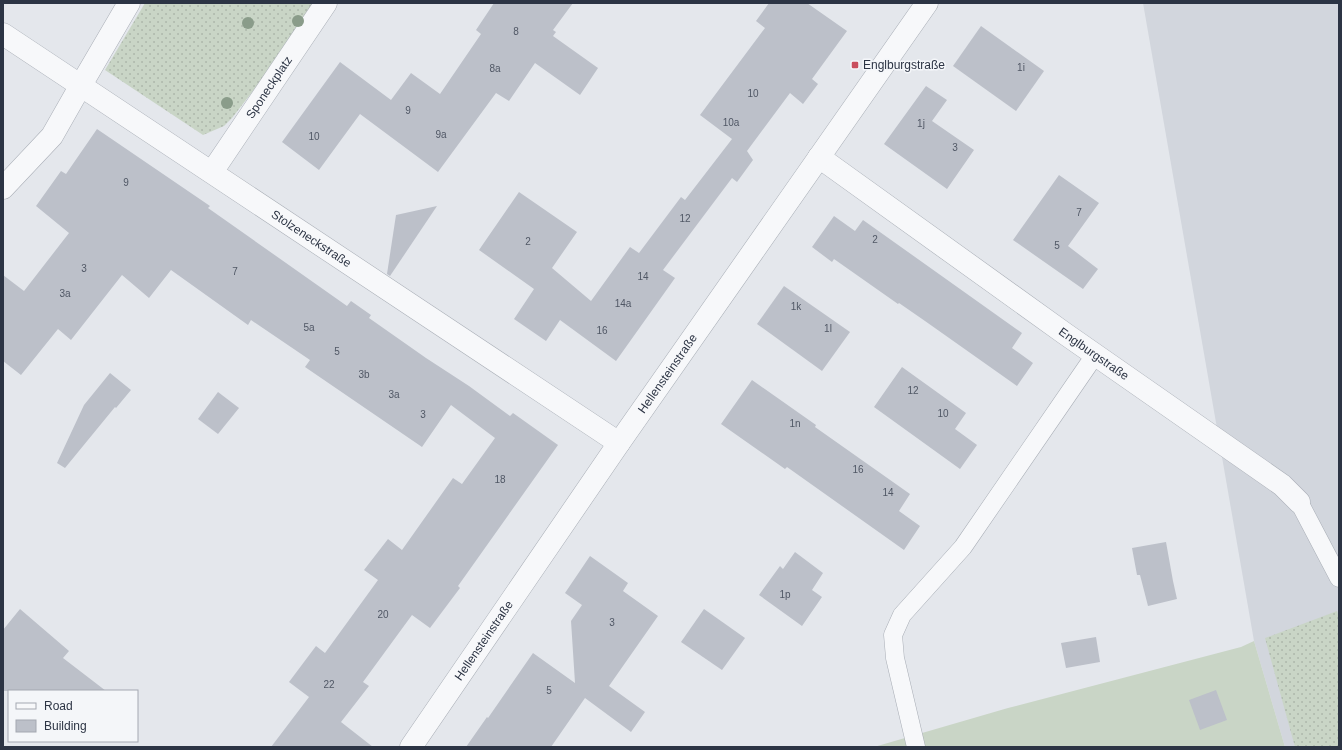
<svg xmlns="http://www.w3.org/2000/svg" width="1342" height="750" viewBox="0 0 1342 750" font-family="Helvetica,sans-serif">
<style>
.built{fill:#d2d6dd}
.grass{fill:url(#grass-dots)}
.garden{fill:#c9d5c6}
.building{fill:#bcc0c9}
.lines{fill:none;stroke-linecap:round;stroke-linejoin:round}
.service-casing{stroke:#a9aeb6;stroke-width:19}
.minor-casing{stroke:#a9aeb6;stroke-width:23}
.service{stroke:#f7f8fa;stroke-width:18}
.minor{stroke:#f7f8fa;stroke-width:22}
.tree{fill:#8a9c8a}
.poi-dot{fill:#ca505f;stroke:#f4f6f9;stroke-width:1.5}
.labels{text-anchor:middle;stroke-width:3;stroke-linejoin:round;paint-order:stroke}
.number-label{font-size:10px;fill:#505765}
.poi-label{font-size:12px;fill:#2c3444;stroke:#f4f6f9;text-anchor:start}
.street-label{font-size:12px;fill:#2c3444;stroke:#f4f6f9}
</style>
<defs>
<pattern id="grass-dots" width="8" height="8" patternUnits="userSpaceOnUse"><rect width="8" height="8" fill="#c9d5c6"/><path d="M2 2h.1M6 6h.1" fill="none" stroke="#adb7ab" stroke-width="1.8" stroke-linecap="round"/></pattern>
</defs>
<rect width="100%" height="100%" fill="#e4e7ec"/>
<polygon class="built" points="1143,3 1339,3 1339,747 1285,747 1254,641"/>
<g class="grass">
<polygon points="145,3 316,3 290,43 232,118 224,126 203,135 105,70"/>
<polygon points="1337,611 1339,617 1339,747 1295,747 1265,638"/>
</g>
<polygon class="garden" points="1254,641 1285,747 874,747 1008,708 1241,647"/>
<g class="building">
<polygon points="494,3 573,3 553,30 556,32 553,36 598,68 580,95 535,63 509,101 496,93 438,172 360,114 319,170 282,142 340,62 391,100 411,73 440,94 481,34 476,30"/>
<polygon points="769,3 807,3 847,31 812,79 818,84 803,104 790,93 747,151 753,160 737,182 732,178 663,270 675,278 616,361 560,320 546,341 514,319 534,289 479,250 519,192 577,232 552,268 591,301 630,247 639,253 681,197 685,200 732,139 700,115 765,28 756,21"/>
<polygon points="981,26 1044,71 1016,111 953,66"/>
<polygon points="926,86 947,100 932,121 974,150 947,189 884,144"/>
<polygon points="97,129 210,206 208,208 347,306 351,301 371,315 369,318 426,358 469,386 510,416 513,413 558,445 458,586 460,588 430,628 412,615 363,682 369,686 341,722 373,747 271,747 309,697 289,682 316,646 325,653 378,580 364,570 388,539 402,550 453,478 462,484 495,438 451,405 422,447 305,367 310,360 251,320 248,325 171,270 149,298 122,275 71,340 58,329 21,375 3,361 3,275 24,291 69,233 36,206 61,171 66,174"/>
<polygon points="1059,175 1099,203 1068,246 1098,269 1083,289 1013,240"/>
<polygon points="437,206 390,276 387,274 396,215"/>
<polygon points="834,216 855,231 863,220 1022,333 1012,348 1033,363 1017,386 925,321 899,303 898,304 834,259 832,262 812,247"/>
<polygon points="784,286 850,332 822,371 757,324"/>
<polygon points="902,367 966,413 955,429 977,445 960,469 874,407"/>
<polygon points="110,373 131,390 116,408 115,407 65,468 57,463 84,405"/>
<polygon points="752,380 816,425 815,427 910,494 899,511 920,526 904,550 787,467 785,469 721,424"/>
<polygon points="218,392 239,408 218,434 198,419"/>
<polygon points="1166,542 1173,581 1177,599 1148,606 1140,575 1137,575 1132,548"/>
<polygon points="795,552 823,573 812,590 822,597 802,626 759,595 780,566 783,569"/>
<polygon points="590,556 628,583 623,591 658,616 609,686 645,712 631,732 585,698 551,747 466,747 487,717 488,718 533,653 575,683 571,621 582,605 565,593"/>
<polygon points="20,609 69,651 63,658 106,691 3,691 3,630"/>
<polygon points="704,609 745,638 722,670 681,642"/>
<polygon points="1096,637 1100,662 1066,668 1061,643"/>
<polygon points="1216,690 1227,720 1200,730 1189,700"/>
</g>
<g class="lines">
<g class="service-casing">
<g id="service">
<polyline points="1299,502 1339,578"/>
<polyline points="916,747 895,658 893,635 902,615 963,547 1095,355"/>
</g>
</g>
<g class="minor-casing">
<g id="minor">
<path id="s1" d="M3,34L619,443"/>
<path id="s2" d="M819,157L1064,333L1282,485L1299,502"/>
<path id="s3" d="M212,172L326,3"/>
<polyline points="3,188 52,136 81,85 129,3"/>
<path id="s4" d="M411,747L619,443L927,3"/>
</g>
</g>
<use href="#service" class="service"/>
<use href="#minor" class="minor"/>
</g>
<g class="tree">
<circle cx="298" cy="21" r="6"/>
<circle cx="248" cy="23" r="6"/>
<circle cx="227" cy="103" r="6"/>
</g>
<rect class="poi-dot" x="851" y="61" width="8" height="8" rx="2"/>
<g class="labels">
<g class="number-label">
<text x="516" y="35">8</text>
<text x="1021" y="71">1i</text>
<text x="495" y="72">8a</text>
<text x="753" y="97">10</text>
<text x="408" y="114">9</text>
<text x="731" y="126">10a</text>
<text x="921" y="127">1j</text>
<text x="441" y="138">9a</text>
<text x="314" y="140">10</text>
<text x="955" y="151">3</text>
<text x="126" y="186">9</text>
<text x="1079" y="216">7</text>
<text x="685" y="222">12</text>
<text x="875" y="243">2</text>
<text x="528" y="245">2</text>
<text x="1057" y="249">5</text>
<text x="84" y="272">3</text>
<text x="235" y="275">7</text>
<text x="643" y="280">14</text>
<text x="65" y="297">3a</text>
<text x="623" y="307">14a</text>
<text x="796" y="310">1k</text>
<text x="309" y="331">5a</text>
<text x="828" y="332">1l</text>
<text x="602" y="334">16</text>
<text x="337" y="355">5</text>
<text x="364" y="378">3b</text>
<text x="913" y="394">12</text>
<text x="394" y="398">3a</text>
<text x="943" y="417">10</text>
<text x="423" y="418">3</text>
<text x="795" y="427">1n</text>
<text x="858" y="473">16</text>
<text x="500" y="483">18</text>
<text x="888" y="496">14</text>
<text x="785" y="598">1p</text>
<text x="383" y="618">20</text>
<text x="612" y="626">3</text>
<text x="329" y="688">22</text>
<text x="549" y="694">5</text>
</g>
<g class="poi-label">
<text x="863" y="69">Englburgstraße</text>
</g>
<g class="street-label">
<text dy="4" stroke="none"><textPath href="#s3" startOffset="102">Sponeckplatz</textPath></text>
<text dy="4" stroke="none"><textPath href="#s1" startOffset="370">Stolzeneckstraße</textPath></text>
<text dy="4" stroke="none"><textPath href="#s2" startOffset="338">Englburgstraße</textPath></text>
<text dy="4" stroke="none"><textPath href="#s4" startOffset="453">Hellensteinstraße</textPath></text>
<text dy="4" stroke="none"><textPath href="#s4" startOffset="129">Hellensteinstraße</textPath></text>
</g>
</g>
<rect width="1342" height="750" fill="none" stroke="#2c3444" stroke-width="8"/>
<rect x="8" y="690" width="130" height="52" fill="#f4f6f9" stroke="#a4a8b1"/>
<rect x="16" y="703" width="20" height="6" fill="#f7f8fa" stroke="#a4a8b1"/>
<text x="44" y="710" font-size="12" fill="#2c3444">Road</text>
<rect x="16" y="720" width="20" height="12" fill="#bcc0c9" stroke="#a4a8b1"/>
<text x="44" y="730" font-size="12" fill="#2c3444">Building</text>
</svg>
